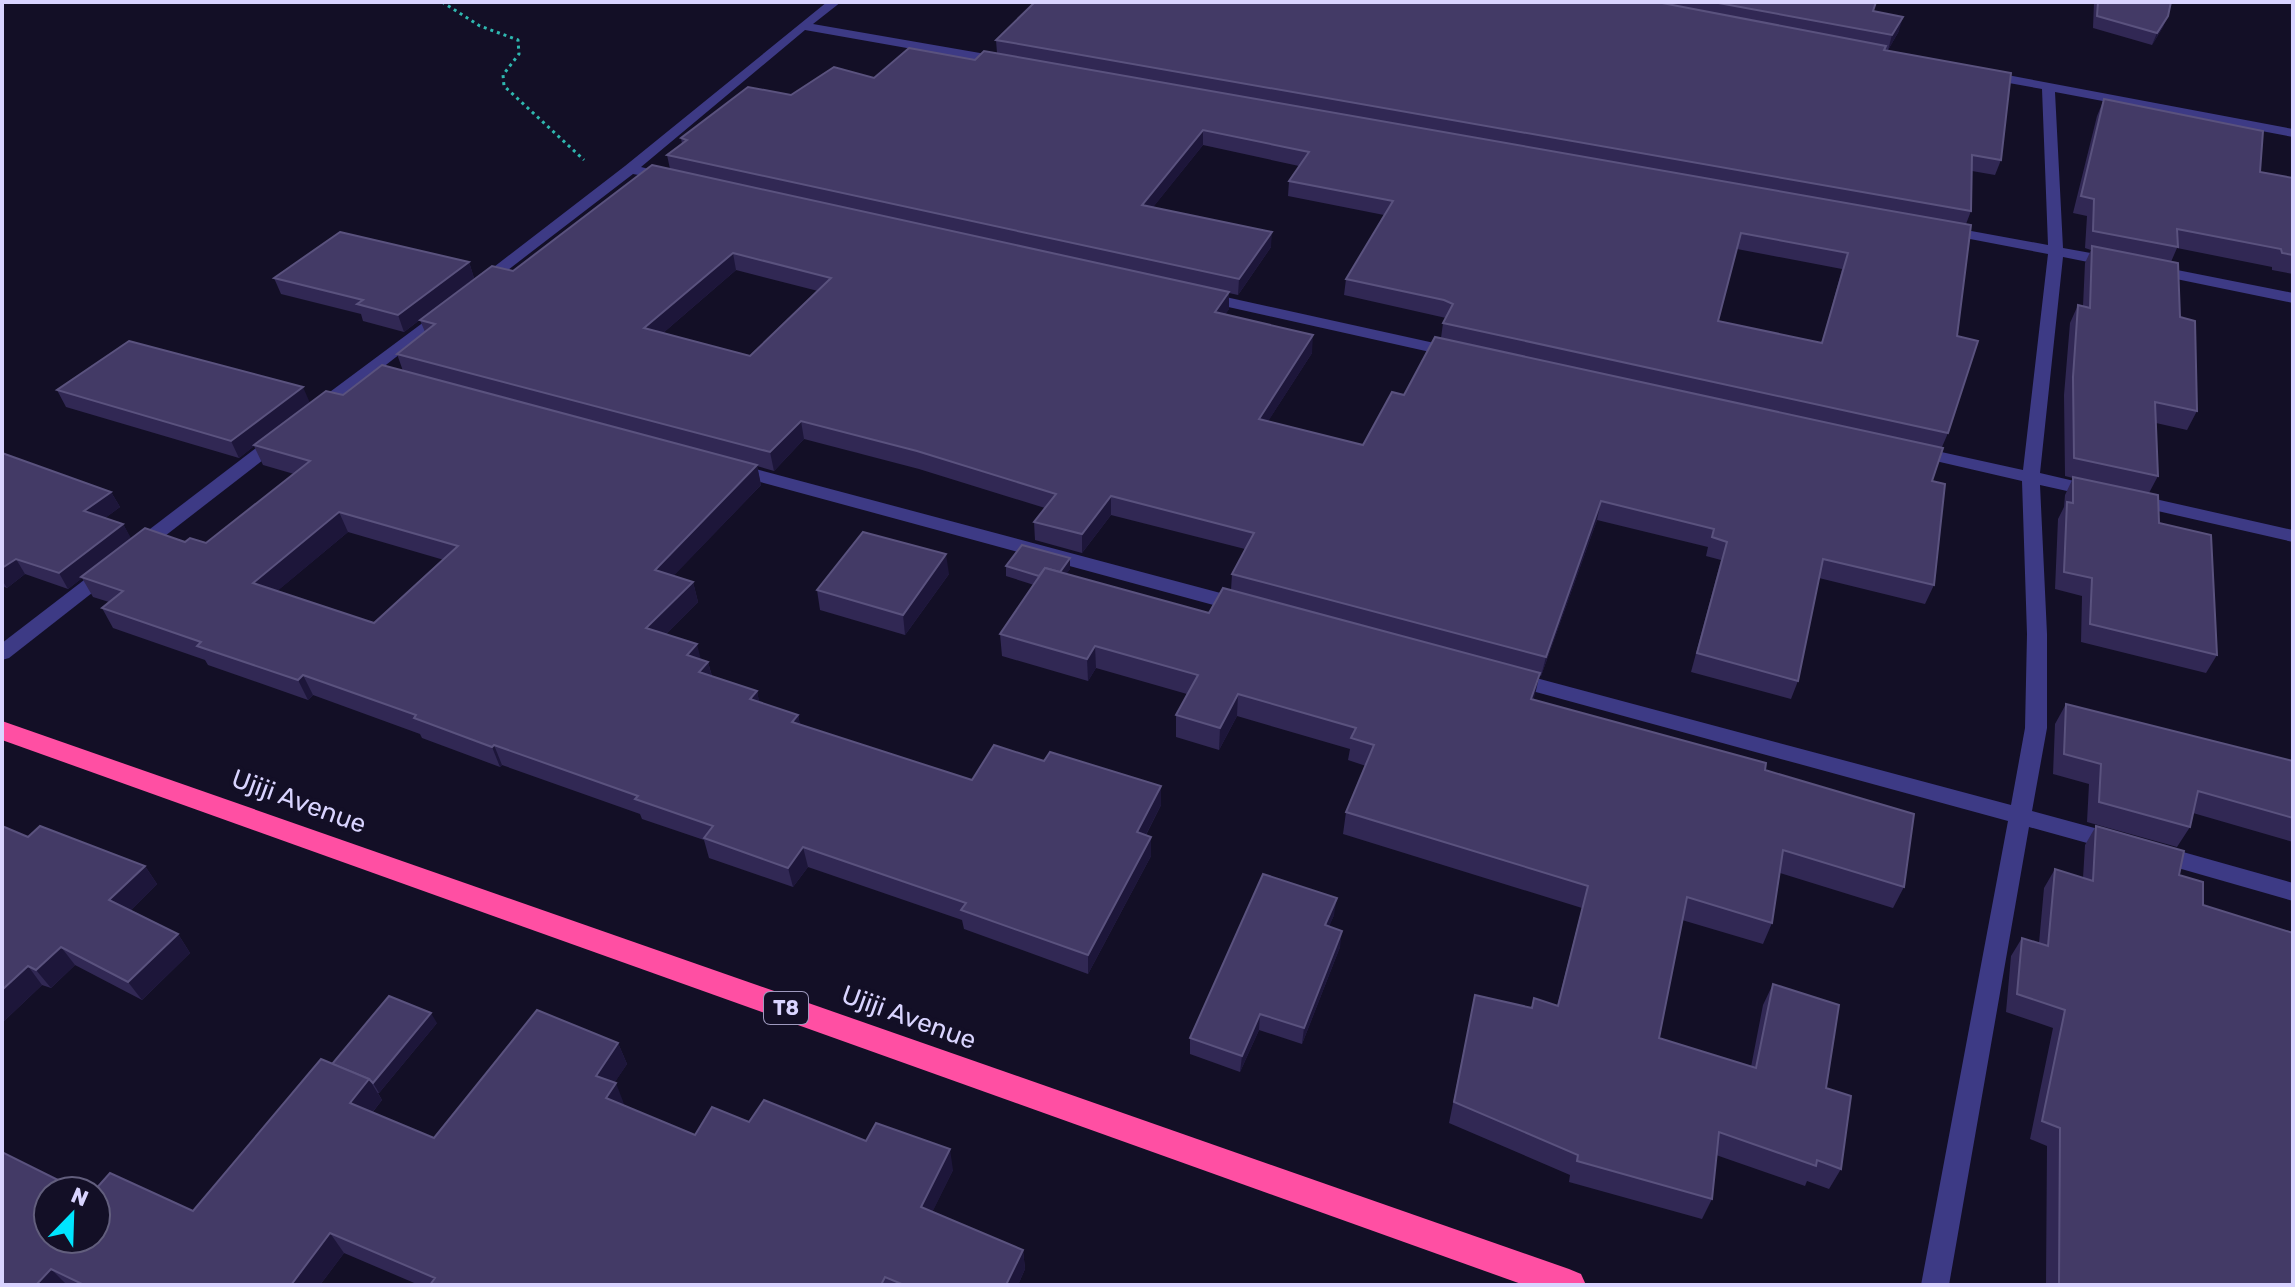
<svg xmlns="http://www.w3.org/2000/svg" width="2295" height="1287" viewBox="0 0 2295 1287" font-family="Rubik,sans-serif">
<style>
.lines{fill:none;stroke-linecap:round;stroke-linejoin:round}
.path{stroke:#2fb8b0;stroke-width:3;stroke-dasharray:3 4;stroke-linecap:butt}
.street{fill:#3d3a85;fill-rule:evenodd}
.highway{fill:#ff4fa3;fill-rule:evenodd}
.wall{fill:#312854;fill-rule:evenodd}
.shaded-wall{fill:#1d163a}
.building{fill:#433a66;stroke:#5a527e;stroke-width:2;fill-rule:evenodd}
.labels{text-anchor:middle;stroke-width:8;stroke-linejoin:round;paint-order:stroke}
.shield{fill:#130f26;stroke:#9e99be;stroke-width:2}
.shield-label{font-size:20px;font-weight:bold;fill:#d9d4ff}
.near-street-label{font-size:26px;fill:#d9d4ff;stroke:#130f26}
</style>
<rect width="100%" height="100%" fill="#130f26"/>
<g class="lines">
<polyline class="path" points="442,2 480,26 518,40 519,54 503,75 504,86 584,160"/>
<g class="street">
<polygon points="827,2 841,2 813,24 1003,57 1009,61 1003,65 805,30 641,167 673,175 673,181 633,174 487,286 477,286 477,280 625,166"/>
<polygon points="1986,71 2293,129 2293,137 2055,92 2063,248 2113,257 2121,262 2113,267 2063,257 2040,473 2100,487 2103,491 2094,497 2040,485 2047,634 2047,728 2032,811 2124,836 2127,842 2124,848 2116,851 2029,827 1949,1285 1921,1285 2008,821 1514,686 1507,684 1504,679 1507,674 1514,672 2011,805 2025,728 2027,634 2022,481 1914,456 1905,451 1914,446 2023,470 2048,254 1944,234 1937,230 1944,226 2048,245 2042,89 1981,78 1981,72"/>
<polygon points="2152,265 2293,293 2293,303 2147,273 2144,270"/>
<polygon points="1203,292 1457,348 1465,353 1457,358 1197,300 1197,294"/>
<polygon points="444,307 452,312 450,315 323,414 311,414 308,410 311,406"/>
<polygon points="279,434 288,439 285,443 143,553 129,553 127,549 129,545 273,435"/>
<polygon points="733,463 1243,599 1253,606 1243,613 727,473 724,469"/>
<polygon points="2133,494 2293,530 2293,542 2127,504 2124,500 2127,496"/>
<polygon points="108,565 115,567 118,571 115,575 9,658 2,660 2,643 101,567"/>
<polygon points="2158,845 2293,883 2293,901 2150,860 2147,854 2150,848"/>
</g>
<polygon class="highway" points="2,721 1569,1269 1581,1274 1586,1285 1524,1285 2,740"/>
</g>
<g class="wall">
<path d="M1035,2H1876L1873,11L1899,31L1888,50L1885,49V50L2001,160L1995,175L1972,171L1971,211L1966,224L1948,433L1942,447L1932,481L1934,585L1925,604L1819,578L1798,681L1791,699L1691,672L1721,560L1706,556L1708,547L1597,520L1541,676L1539,675L1533,700L1765,770L1904,887L1893,908L1780,873L1772,923L1763,944L1682,920L1659,1038L1751,1067L1763,1005L1773,984L1826,1088L1841,1169L1829,1189L1807,1181L1805,1186L1716,1155L1712,1199L1702,1219L1569,1182L1570,1175L1449,1123L1475,995L1532,1008L1557,1006L1582,908L1343,834L1346,812L1366,766L1348,760L1350,749L1237,716L1219,750L1176,737V715L1187,694L1096,668L1088,681L1002,656L1000,634L1034,585L1006,576V566L1070,558V569L1066,574L1209,613L1231,590L1232,574L1245,549L1111,515L1082,553L1035,540L1034,522L1045,508L919,469L804,439L774,471L757,466L761,485L673,576L693,582L698,602L666,634L700,659L708,662L712,676L757,691L759,702L798,715L800,725L972,780L1044,761L1161,786V805L1146,835L1151,856L1088,974L964,929L962,920L808,867L793,887L709,858L704,840L642,819L640,814L502,765L500,767L422,738L420,734L313,695L308,700L208,665L205,660L113,628L102,608L109,602L93,597L82,578L68,589L25,574L7,588L2,586V453L111,492L120,507L105,518L123,524L131,539L206,543L294,474L263,465L254,446L239,458L66,407L57,390L310,403L343,395L403,371L397,354L425,332L420,320L513,271L670,169L667,155L682,144L681,138L791,95L874,78L975,60L997,53L996,40ZM1203,145L1299,166L1289,181L1288,196L1384,215L1346,279L1344,295L1446,318L1443,323L1441,338L1404,395L1363,445L1268,421L1312,353L1225,314L1229,309V293L1238,295L1271,247L1153,207ZM1737,249L1842,269L1822,343L1718,321ZM736,270L818,291L750,356L663,333ZM348,532L444,560L374,623L277,591Z"/>
<polygon points="2094,2 2171,2 2163,27 2152,45 2093,28"/>
<polygon points="2104,99 2260,172 2293,178 2293,274 2272,270 2272,267 2177,248 2171,262 2197,411 2187,430 2156,423 2158,476 2149,493 2159,523 2217,655 2206,673 2081,642 2082,596 2055,589 2058,519 2064,507 2065,495 2073,478 2065,476 2064,395 2070,323 2078,305 2083,306 2085,263 2091,250 2085,248 2087,216 2073,213 2097,116"/>
<polygon points="469,262 474,278 404,332 363,321 361,314 281,294 274,278"/>
<polygon points="949,574 905,635 820,610 817,590"/>
<polygon points="2066,704 2293,761 2293,842 2193,813 2190,827 2177,847 2087,822 2089,784 2053,774 2055,724"/>
<polygon points="2,826 28,837 145,866 157,884 130,911 178,934 190,953 142,1000 75,965 51,988 42,985 2,1023"/>
<polygon points="2096,826 2179,875 2203,905 2293,1285 2046,1285 2047,1146 2030,1139 2053,1028 2006,1012 2011,956 2022,938 2039,943 2044,888 2055,869 2083,878 2085,845"/>
<polygon points="1334,915 1329,926 1340,947 1302,1044 1259,1030 1240,1072 1190,1054 1190,1038"/>
<polygon points="437,1023 379,1093 378,1093 382,1100 372,1113 434,1138 618,1043 627,1064 614,1083 624,1105 695,1135 749,1122 866,1141 953,1170 932,1212 1023,1250 1025,1269 1018,1285 419,1285 344,1253 320,1285 2,1285 48,1191 193,1211 332,1064"/>
</g>
<g class="shaded-wall">
<polygon points="2168,16 2163,27 2152,45 2157,33"/>
<polygon points="1903,17 1899,31 1888,50 1892,35"/>
<polygon points="1203,130 1203,145 1142,221 1142,205"/>
<polygon points="1272,232 1271,247 1238,295 1239,279"/>
<polygon points="733,253 736,270 648,346 644,328"/>
<polygon points="469,262 474,278 404,332 398,315"/>
<polygon points="1229,292 1229,309 1215,330 1215,312"/>
<polygon points="1313,335 1312,353 1258,437 1259,419"/>
<polygon points="303,387 310,403 239,458 231,441"/>
<polygon points="801,421 804,439 774,471 770,452"/>
<polygon points="757,465 761,485 660,590 655,570"/>
<polygon points="111,492 120,507 93,527 84,511"/>
<polygon points="1111,496 1111,515 1082,553 1082,534"/>
<polygon points="1601,501 1597,520 1541,676 1546,657"/>
<polygon points="339,512 348,532 263,603 253,583"/>
<polygon points="123,524 132,540 68,589 59,573"/>
<polygon points="946,554 949,574 905,635 903,615"/>
<polygon points="1070,558 1070,569 1053,591 1053,581"/>
<polygon points="16,559 25,574 7,588 2,580 2,568"/>
<polygon points="693,582 698,602 652,648 646,628"/>
<polygon points="697,644 702,664 687,655"/>
<polygon points="1095,646 1096,668 1088,681 1087,659"/>
<polygon points="708,662 713,681 699,672"/>
<polygon points="1540,673 1535,695 1526,721 1531,699"/>
<polygon points="303,675 313,695 308,700 298,680"/>
<polygon points="757,691 761,711 750,699"/>
<polygon points="1238,694 1237,716 1219,750 1220,728"/>
<polygon points="798,715 802,735 792,722"/>
<polygon points="494,745 502,765 500,767 492,747"/>
<polygon points="1161,786 1161,805 1137,852 1137,832"/>
<polygon points="1151,837 1151,856 1088,974 1088,955"/>
<polygon points="803,847 808,867 793,887 788,868"/>
<polygon points="145,866 157,884 122,919 109,900"/>
<polygon points="1337,898 1334,915 1323,941 1325,925"/>
<polygon points="1342,931 1340,947 1302,1044 1304,1028"/>
<polygon points="178,934 190,953 142,1000 128,982"/>
<polygon points="61,947 75,965 51,988 36,970"/>
<polygon points="28,966 42,985 2,1023 2,990"/>
<polygon points="431,1013 437,1023 379,1093 373,1083"/>
<polygon points="1260,1014 1259,1030 1240,1072 1242,1056"/>
<polygon points="618,1043 627,1064 605,1097 596,1076"/>
<polygon points="369,1079 382,1100 363,1124 350,1103"/>
<polygon points="616,1083 624,1104 615,1119 606,1098"/>
<polygon points="950,1149 953,1170 925,1227 921,1207"/>
<polygon points="330,1233 344,1253 320,1285 291,1285"/>
<polygon points="1023,1250 1025,1269 1018,1285 1006,1285"/>
<polygon points="51,1269 67,1285 36,1285"/>
</g>
<g class="building">
<polygon points="1035,2 1657,2 1886,46 1884,50 2011,73 2001,160 1972,155 1971,211 996,40"/>
<polygon points="1713,2 1876,2 1873,11 1903,17 1892,35"/>
<polygon points="2098,2 2171,2 2168,16 2157,33 2097,16"/>
<path d="M909,48L975,60L984,51L1971,225L1957,336L1978,341L1948,433L1443,323L1453,304L1444,300L1346,279L1393,201L1289,181L1309,152L1203,130L1142,205L1272,232L1239,279L667,155L687,140L681,138L748,87L791,95L834,67L874,78ZM1741,233L1848,253L1822,343L1718,321Z"/>
<polygon points="2104,99 2263,131 2260,172 2293,178 2293,255 2282,253 2281,249 2177,229 2178,247 2093,231 2094,199 2081,196"/>
<path d="M652,165L1229,292L1215,312L1313,335L1259,419L1363,445L1392,392L1404,395L1435,337L1943,448L1932,481L1945,484L1934,585L1823,559L1798,681L1697,653L1727,542L1712,537L1714,529L1601,501L1546,657L1232,574L1254,533L1111,496L1082,534L1034,522L1056,494L917,451L801,421L770,452L397,354L435,324L420,320L492,266L513,271ZM733,253L831,278L750,356L644,328Z"/>
<polygon points="340,232 469,262 398,315 357,304 363,300 274,278"/>
<polygon points="2092,246 2178,263 2180,317 2195,321 2197,411 2155,402 2158,476 2074,458 2073,377 2078,305 2090,308"/>
<polygon points="129,341 303,387 231,441 57,390"/>
<path d="M382,365L757,465L655,570L693,582L646,628L697,644L687,655L708,662L699,672L757,691L750,699L798,715L792,722L972,780L994,745L1044,761L1050,752L1161,786L1137,832L1151,837L1088,955L961,910L966,903L803,847L788,868L704,838L713,826L635,799L638,796L494,745L492,747L414,718L416,715L303,675L298,680L197,646L201,642L102,608L123,591L81,577L145,528L185,542L190,538L206,543L310,461L254,445L326,391L343,395ZM339,512L458,546L374,623L253,583Z"/>
<polygon points="2,453 111,492 84,511 123,524 59,573 16,559 2,568"/>
<polygon points="2073,477 2158,495 2159,523 2211,535 2217,655 2090,624 2092,578 2064,572 2067,502 2073,503"/>
<polygon points="863,532 946,554 903,615 817,590"/>
<polygon points="1022,545 1070,558 1060,572 1045,568 1039,576 1006,566"/>
<polygon points="1045,568 1209,613 1223,588 1540,673 1531,699 1766,763 1765,770 1914,814 1904,887 1783,850 1772,923 1687,897 1659,1038 1756,1068 1773,984 1839,1005 1826,1088 1851,1096 1841,1169 1817,1160 1816,1166 1719,1132 1712,1199 1577,1161 1578,1155 1454,1102 1475,995 1532,1008 1534,998 1558,1006 1588,886 1346,812 1374,745 1351,738 1356,728 1238,694 1220,728 1176,715 1198,675 1095,646 1087,659 1000,634"/>
<polygon points="2066,704 2293,761 2293,818 2198,791 2190,827 2099,802 2101,764 2064,754"/>
<polygon points="2,826 28,837 40,826 145,866 109,900 178,934 128,982 61,947 36,970 28,966 2,990"/>
<polygon points="2096,826 2184,851 2179,875 2203,882 2203,905 2293,933 2293,1285 2059,1285 2060,1128 2042,1121 2065,1010 2017,994 2022,938 2048,946 2055,869 2093,881"/>
<polygon points="1263,874 1337,898 1325,925 1342,931 1304,1028 1260,1014 1242,1056 1190,1038"/>
<polygon points="389,996 431,1013 373,1083 369,1079 332,1064"/>
<polygon points="537,1010 618,1043 596,1076 616,1083 606,1098 695,1135 712,1107 749,1122 764,1100 866,1141 876,1123 950,1149 921,1207 1023,1250 1006,1285 904,1285 885,1277 881,1285 430,1285 435,1278 330,1233 291,1285 84,1285 51,1269 36,1285 2,1285 2,1152 80,1191 48,1191 48,1239 96,1239 96,1191 94,1191 110,1173 193,1211 321,1059 369,1079 350,1103 434,1138"/>
</g>
<g class="labels">
<rect class="shield" x="764" y="992" width="44" height="32" rx="6"/>
<g class="shield-label">
<text x="786" y="1015">T8</text>
</g>
<g class="near-street-label">
<text transform="translate(299 801) rotate(20)" y="9">Ujiji Avenue</text>
<text transform="translate(909 1017) rotate(20)" y="9">Ujiji Avenue</text>
</g>
</g>
<rect width="2295" height="1287" fill="none" stroke="#d9d4ff" stroke-width="8"/>
<g transform="translate(72 1215) rotate(23)"><circle r="38" fill="#130f26" stroke="#625e7d" stroke-width="2"/>
<path d="M0-6L14 30L0 20L-14 30Z" fill="#00e5ff"/>
<text y="-12" font-size="22" font-weight="bold" text-anchor="middle" fill="#d9d4ff">N</text>
</g>
</svg>
